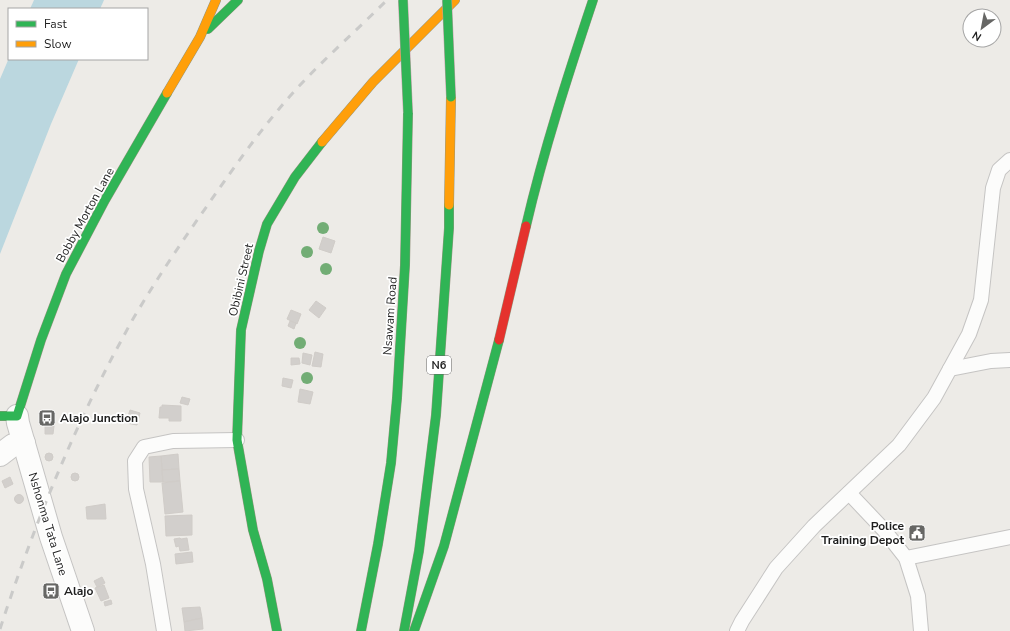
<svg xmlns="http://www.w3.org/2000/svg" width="1010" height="631" viewBox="0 0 1010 631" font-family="'Nunito Sans',sans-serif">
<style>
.water{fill:#bbd7df}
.building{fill:#d2cfcc;stroke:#d0ccc8}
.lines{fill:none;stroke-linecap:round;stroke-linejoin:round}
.lane-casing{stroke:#c5c4c3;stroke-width:16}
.street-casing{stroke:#c5c4c3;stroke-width:24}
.fast-casing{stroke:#94967f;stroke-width:10}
.slow-casing{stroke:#94967f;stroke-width:10}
.jam-casing{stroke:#94967f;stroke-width:10}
.lane{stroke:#fcfcfb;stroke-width:14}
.street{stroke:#fcfcfb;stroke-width:22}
.fast{stroke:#30b455;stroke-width:9}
.slow{stroke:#ff9f0a;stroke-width:9}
.jam{stroke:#e5322d;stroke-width:9}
.rail{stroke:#cacac9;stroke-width:3;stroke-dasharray:8 8;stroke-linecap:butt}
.fast-bridge-casing{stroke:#c29fa8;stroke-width:10;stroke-linecap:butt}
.fast-bridge{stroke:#30b455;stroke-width:9}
.tree{fill:#72ad75}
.labels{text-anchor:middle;stroke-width:3.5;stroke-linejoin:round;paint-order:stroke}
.shield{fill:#fff;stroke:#626262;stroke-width:1}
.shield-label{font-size:11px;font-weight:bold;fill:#1e1e1e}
.street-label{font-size:12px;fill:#1e1e1e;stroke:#fff}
.poi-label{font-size:12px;font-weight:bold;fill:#1e1e1e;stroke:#fff;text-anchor:start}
</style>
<rect width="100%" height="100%" fill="#edebe7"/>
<g class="water">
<polygon points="34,0 104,0 100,9 30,9"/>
<polygon points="9,58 79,59 51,124 0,254 0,79"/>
</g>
<g class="building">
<polygon points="323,237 335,241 331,253 319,249"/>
<polygon points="316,301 326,308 319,318 309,310"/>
<polygon points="291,310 301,314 297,324 287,319"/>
<polygon points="290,321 296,323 294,329 288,326"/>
<polygon points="315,352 323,354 321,367 312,366"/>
<polygon points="303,353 312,355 310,365 302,363"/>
<polygon points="291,358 299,358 300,364 291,365"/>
<polygon points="283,378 293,380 291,388 282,386"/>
<polygon points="300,389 313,392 310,404 298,402"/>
<polygon points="182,397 190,399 188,405 180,403"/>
<polygon points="162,405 181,406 181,421 169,421 169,418 159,418 160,407 162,407"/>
<polygon points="130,410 140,413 137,425 126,423"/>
<polygon points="45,426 54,426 53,434 45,434"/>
<circle cx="49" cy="457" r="4"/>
<polygon points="178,454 179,469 162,470 161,456"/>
<polygon points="161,456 163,482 150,482 149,457"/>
<polygon points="179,469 180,481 163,482 162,470"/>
<circle cx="75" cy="477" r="4"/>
<polygon points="10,477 13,484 5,488 2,481"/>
<polygon points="180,481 183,512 165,514 162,483"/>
<circle cx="19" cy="499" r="4.5"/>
<polygon points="105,504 106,519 87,519 86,507"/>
<polygon points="192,515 192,535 166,536 165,516"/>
<polygon points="180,538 181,539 187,538 189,550 180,551 179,546 176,547 174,539"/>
<polygon points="192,552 193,562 176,564 175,554"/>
<polygon points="102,577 105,583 97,587 94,581"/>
<polygon points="104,585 109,598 101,601 95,588"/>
<polygon points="111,600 112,604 105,606 104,602"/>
<polygon points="200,607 202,618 184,622 182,608"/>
<polygon points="202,618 203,629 185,631 184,622"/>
</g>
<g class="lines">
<g class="lane-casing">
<g id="lane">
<polyline points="950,369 991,361 1010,360"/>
<polyline points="849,493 884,530 906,558 918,596 921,631"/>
<polyline points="906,558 1010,537"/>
<polyline points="164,631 153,564 136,489 135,461 144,447 173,441 237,440"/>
<polyline points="737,631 742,621 776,568 814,526 899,445 934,398 969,334 981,300 993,188 999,170 1010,160"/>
</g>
</g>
<g class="street-casing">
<g id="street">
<polyline points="17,416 18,423 51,537 83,631"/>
<polyline points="0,455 13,445 24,443"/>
</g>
</g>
<g class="fast-casing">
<g id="fast">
<polyline points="208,29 238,0"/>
<path d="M526,226C544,149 568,75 593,0"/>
<polyline points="0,416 17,416 41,340 66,274 105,200 167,93"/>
<polyline points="277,631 267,579 253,530 237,440 241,330 259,251 267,224 295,177 322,142"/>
<polyline points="361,631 378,544 391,463 397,398 405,265 408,113"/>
<polyline points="404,631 419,551 436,415 449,228 449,205"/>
<polyline points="414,631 444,546 499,340"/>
</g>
</g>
<g class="slow-casing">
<g id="slow">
<polyline points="167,93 200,37 216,0"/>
<polyline points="322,142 373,82 455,0"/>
<polyline points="449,205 451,97"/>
</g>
</g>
<g class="jam-casing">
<polyline id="jam" points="499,340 526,226"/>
</g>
<use href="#lane" class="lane"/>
<use href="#street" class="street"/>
<use href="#fast" class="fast"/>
<use href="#slow" class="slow"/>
<use href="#jam" class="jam"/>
<path class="rail" d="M0,629C31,534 68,441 115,352C123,338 130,323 139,309C160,274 183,240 207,206C230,173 253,140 279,109C311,70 351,36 387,0"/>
<g class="fast-bridge-casing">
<g id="fast-bridge">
<polyline points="403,0 408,113"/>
<polyline points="447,0 451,97"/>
</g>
</g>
<use href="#fast-bridge" class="fast-bridge"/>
</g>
<g class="tree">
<circle cx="323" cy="228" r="6"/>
<circle cx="307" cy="252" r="6"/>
<circle cx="326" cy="269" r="6"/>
<circle cx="300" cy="343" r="6"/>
<circle cx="307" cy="378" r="6"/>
</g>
<defs>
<g id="bus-square" transform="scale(0.9)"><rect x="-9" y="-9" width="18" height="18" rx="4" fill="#666664" stroke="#fff"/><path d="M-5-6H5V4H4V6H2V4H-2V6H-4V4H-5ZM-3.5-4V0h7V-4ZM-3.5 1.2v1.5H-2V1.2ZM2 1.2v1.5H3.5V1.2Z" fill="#fff"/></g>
<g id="civic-square" transform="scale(0.9)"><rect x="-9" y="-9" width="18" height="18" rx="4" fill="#666664" stroke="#fff"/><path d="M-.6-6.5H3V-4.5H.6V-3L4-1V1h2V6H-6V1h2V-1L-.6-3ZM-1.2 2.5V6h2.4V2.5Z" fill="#fff"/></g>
</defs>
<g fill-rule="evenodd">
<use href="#bus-square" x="47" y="418"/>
<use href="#civic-square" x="917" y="533"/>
<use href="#bus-square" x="51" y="591"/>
</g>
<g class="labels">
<rect class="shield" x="427" y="356" width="24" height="18" rx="3"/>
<g class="shield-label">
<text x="439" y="369">N6</text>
</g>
<g class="street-label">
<text transform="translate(85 215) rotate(-61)" y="4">Bobby Morton Lane</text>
<text transform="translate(241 280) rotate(-77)" y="4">Obibini Street</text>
<text transform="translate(390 316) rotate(-86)" y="4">Nsawam Road</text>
<text transform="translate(48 524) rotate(73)" y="4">Nshonma Tata Lane</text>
</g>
<g class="poi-label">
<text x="60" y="422">Alajo Junction</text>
<text x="904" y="530" text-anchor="end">Police<tspan x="904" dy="14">Training Depot</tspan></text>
<text x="64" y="595">Alajo</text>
</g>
</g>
<rect x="8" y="8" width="140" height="52" fill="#ffffff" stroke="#a5a5a5"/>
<rect x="16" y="21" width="20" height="6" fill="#30b455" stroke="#a5a5a5"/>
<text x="44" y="28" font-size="12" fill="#1e1e1e">Fast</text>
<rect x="16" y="41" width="20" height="6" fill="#ff9f0a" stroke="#a5a5a5"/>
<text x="44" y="48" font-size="12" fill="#1e1e1e">Slow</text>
<g transform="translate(982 28) rotate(212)"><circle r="19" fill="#ffffff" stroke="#a5a5a5"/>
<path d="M0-3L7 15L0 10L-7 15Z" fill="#666664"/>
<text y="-6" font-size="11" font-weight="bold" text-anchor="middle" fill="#1e1e1e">N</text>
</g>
</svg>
